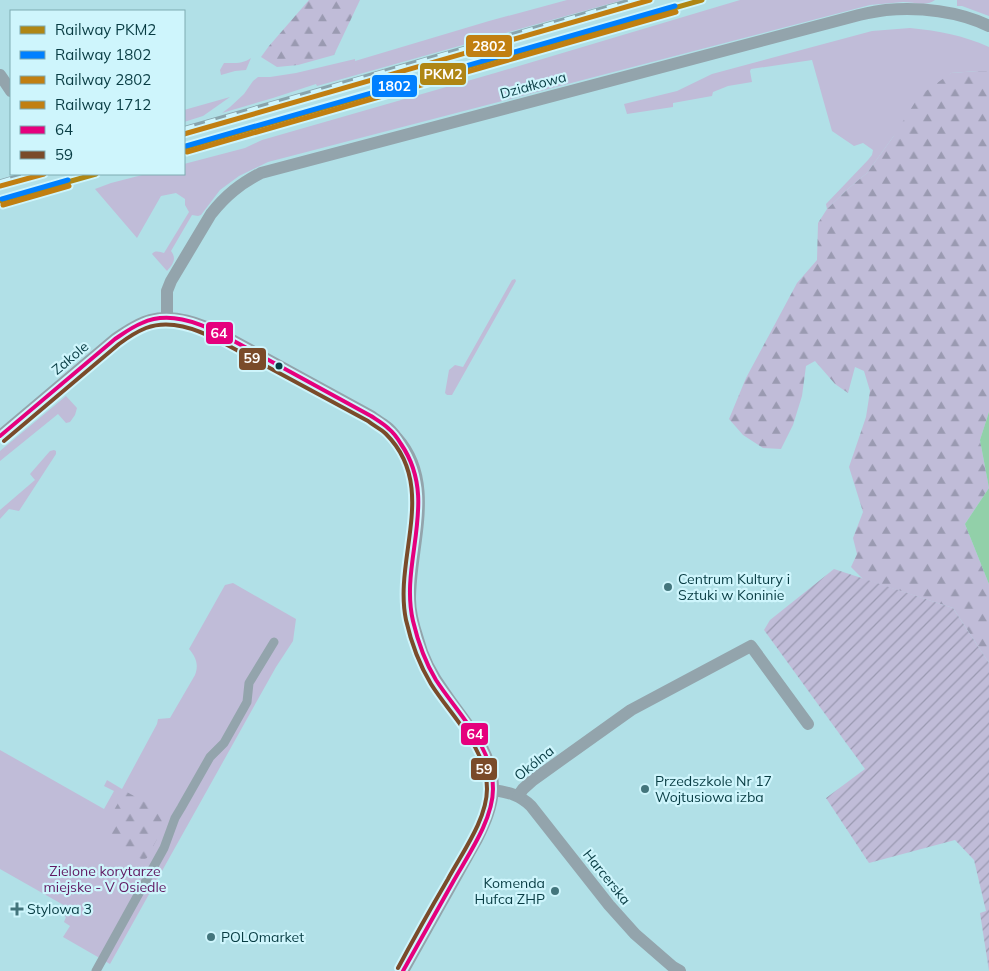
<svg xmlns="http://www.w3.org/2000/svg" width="989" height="971" viewBox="0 0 989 971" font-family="Mulish,sans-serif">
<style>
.green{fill:#c0bcd8}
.forest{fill:url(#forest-firs)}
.garden{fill:url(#garden-furrows)}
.water{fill:#92d0a9}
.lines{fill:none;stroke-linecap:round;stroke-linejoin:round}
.pedestrian{stroke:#93a4ac;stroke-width:9}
.minor{stroke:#93a4ac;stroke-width:12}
.rail-casing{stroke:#89a4ac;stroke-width:5.5}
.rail{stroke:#cef5fc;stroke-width:4;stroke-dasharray:11;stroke-linecap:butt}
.bus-1-casing{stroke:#cef5fc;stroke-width:8}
.bus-2-casing{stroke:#cef5fc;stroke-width:8}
.bus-1{stroke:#e5007d;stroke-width:4}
.bus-2{stroke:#7a4b2a;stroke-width:4}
.rail-1-casing{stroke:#cef5fc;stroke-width:9}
.rail-2-casing{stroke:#cef5fc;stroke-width:9}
.rail-3-casing{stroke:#cef5fc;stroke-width:9}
.rail-4-casing{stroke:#cef5fc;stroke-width:9}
.rail-1{stroke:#af8614;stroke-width:5}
.rail-2{stroke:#0080ff;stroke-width:5}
.rail-3{stroke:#c17f11;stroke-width:5}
.rail-4{stroke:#c17f11;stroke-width:5}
.bus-dot{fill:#083c43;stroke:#cef5fc;stroke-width:2}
.poi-dot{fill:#43757c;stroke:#cef5fc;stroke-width:2}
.labels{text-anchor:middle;stroke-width:4.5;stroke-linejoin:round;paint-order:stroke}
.street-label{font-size:14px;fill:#083c43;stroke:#cef5fc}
.poi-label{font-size:14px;fill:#083c43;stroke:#cef5fc;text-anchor:start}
.park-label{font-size:14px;fill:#621961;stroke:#cef5fc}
.line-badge{stroke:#cef5fc;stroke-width:2}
.badge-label{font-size:14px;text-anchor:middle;font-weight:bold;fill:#fff}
</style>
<defs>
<pattern id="forest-firs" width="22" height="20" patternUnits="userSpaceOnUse" patternTransform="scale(1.25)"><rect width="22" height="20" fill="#c0bcd8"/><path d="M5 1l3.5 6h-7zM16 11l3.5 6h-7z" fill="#9a9ab1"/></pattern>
<pattern id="garden-furrows" width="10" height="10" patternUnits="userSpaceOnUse" patternTransform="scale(1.25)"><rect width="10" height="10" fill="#c0bcd8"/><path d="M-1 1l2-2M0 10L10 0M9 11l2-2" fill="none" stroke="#9a9ab1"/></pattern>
</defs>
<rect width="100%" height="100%" fill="#b1e0e7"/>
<g class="green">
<polygon points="567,0 623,0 317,86 316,84 273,98 222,113 230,107 244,94 253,81 258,77 270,77 296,73 355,59 355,61 489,21"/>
<path d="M740,0H935C926,7 914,2 903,2C892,3 881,4 870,5L268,162L239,176L220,190L201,215L198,216L192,215L171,251C177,259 173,264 167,271L152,254C155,250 160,252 164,253L189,212L185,205V199L176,193L161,196L137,238L95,189L111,183L146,174H184V164L245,148L262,140L495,73Z"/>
<polygon points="957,0 989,0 989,16 962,6 957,6"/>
<path d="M910,28C940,31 962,35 989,47V71H978L951,73L893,137L867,173L849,188L827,209L826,204L868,160L872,155L873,150L863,143L854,146L832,131L812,60L751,69L750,71L752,82L728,86L713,92L712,96L673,103V107L627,114L624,104L677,91L712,74L872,31Z"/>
<path d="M251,58L246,70L235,71L221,75L220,70L224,63C234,63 243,64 251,58Z"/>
<polygon points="230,97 203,116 184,122 184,110"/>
<polygon points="515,279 516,281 452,395 447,395 445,393 449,370 455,365 463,367 512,280"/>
<polygon points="66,396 77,408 75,415 70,422 66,423 58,414 0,461 0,451"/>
<polygon points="54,450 56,451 56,454 19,511 9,509 0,519 0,510 35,480 30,474 50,451"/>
<path d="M233,583L296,619L293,641L276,667L110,964L63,937L70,926L64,922L66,917L63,915L67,907L0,869V750L104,809L114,791L104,786L107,780L122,789L157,724L158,719L170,718L195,675C199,665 196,657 189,649L225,585Z"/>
</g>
<g class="forest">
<polygon points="309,0 360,0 334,55 298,65 277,67 261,57 269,46"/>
<polygon points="978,71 989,71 989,412 980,440 989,488 965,524 989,584 989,663 953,608 863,579 851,567 857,554 853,538 863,512 849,467 866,417 870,391 864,371 855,367 848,393 835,384 815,361 806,366 802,396 793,425 781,449 763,448 743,435 729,419 746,378 797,283 817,260 818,223 827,209 849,188 867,173 893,137 919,96 951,73"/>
<polygon points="125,791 163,812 166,822 147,858 143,860 99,836"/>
</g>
<polygon class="garden" points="834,569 953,608 989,663 989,971 980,913 986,911 974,860 955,840 869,863 826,798 865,769 764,630 770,620"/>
<polygon class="water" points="989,412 989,584 965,524 989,488 980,440"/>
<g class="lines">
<polyline class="pedestrian" points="96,971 164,848 175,818 181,808 210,757 224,743 247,702 249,683 274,642"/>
<g class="minor">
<polyline points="0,75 11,91"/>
<path d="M167,318V291L171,281L211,214C226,195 240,184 261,173L859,15C868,13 877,11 886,10C920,7 958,11 989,26"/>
<path d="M0,436L115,339C126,332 137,323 150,320C175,314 199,323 221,334L371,416C376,420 382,423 387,427C391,430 394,434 397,438C437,483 410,545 410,599C410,612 414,627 418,639C423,659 433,677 445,693C465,723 493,750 493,789C492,807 485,823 477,839L403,971"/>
<path d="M493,790C508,792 520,795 531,806L609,905L635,934L673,967L680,971"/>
<polyline points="518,796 523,789 533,780 631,710 751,646 808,724"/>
</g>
<g class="rail-casing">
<g id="rail">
<polyline points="184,129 634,0"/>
<polyline points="0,182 28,174"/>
</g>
</g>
<use href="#rail" class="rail"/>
<g class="bus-1-casing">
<path id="bus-1" d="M0,436L115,339C124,333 132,327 142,323C168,311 197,322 221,334L371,416C377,420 384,424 389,429C394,433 398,439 401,444C440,501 399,561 413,621C418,642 425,662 436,680C458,714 493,746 493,789C493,820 468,855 453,882C436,912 420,941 403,971"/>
</g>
<g class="bus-2-casing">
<path id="bus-2" d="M4,441L119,344C127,338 136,332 146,328C170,319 196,329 218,340L368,421C374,426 381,429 386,434C439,487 393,558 406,620C411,642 419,664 431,684C451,716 487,748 487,789C487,819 462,853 448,879C431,908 414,938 398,968"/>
</g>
<use href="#bus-1" class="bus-1"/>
<use href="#bus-2" class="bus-2"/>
<g class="rail-1-casing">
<g id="rail-1">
<polyline points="184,148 702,0"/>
<polyline points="0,201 96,174"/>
</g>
</g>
<g class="rail-2-casing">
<g id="rail-2">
<polyline points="186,146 675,6"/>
<polyline points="2,199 68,180"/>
</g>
</g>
<g class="rail-3-casing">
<g id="rail-3">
<polyline points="184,134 650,0"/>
<polyline points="0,186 44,174"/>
</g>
</g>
<g class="rail-4-casing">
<g id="rail-4">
<polyline points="187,152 676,12"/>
<polyline points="3,205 69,186"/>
</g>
</g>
<use href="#rail-1" class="rail-1"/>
<use href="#rail-2" class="rail-2"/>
<use href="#rail-3" class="rail-3"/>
<use href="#rail-4" class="rail-4"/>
</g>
<circle class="bus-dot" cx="279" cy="366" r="4.5"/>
<g class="poi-dot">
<circle cx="668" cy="587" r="5"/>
<circle cx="645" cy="789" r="5"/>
<circle cx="555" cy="891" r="5"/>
<path d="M14.5 901.5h5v5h5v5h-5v5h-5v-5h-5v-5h5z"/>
<circle cx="211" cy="937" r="5"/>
</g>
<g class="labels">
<g class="street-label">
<text transform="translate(533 85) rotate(-15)" y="5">Działkowa</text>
<text transform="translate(70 358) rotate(-40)" y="5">Zakole</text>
<text transform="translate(534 763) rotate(-39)" y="5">Okólna</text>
<text transform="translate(607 877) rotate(51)" y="5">Harcerska</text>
</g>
<g class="poi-label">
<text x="678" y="584">Centrum Kultury i<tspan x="678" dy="16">Sztuki w Koninie</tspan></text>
<text x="655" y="786">Przedszkole Nr 17<tspan x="655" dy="16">Wojtusiowa izba</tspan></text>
<text x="545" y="888" text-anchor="end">Komenda<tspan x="545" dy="16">Hufca ZHP</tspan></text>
<text x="27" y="914">Stylowa 3</text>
<text x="221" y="942">POLOmarket</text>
</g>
<g class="park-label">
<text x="105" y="876">Zielone korytarze<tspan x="105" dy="16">miejske - V Osiedle</tspan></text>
</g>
</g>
<g class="line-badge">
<rect x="465" y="34" width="48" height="24" rx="5" fill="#c17f11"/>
<rect x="419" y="62" width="48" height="24" rx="5" fill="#af8614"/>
<rect x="371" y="74" width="47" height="24" rx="5" fill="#0080ff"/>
<rect x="205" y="321" width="29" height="24" rx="5" fill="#e5007d"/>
<rect x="238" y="347" width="29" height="24" rx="5" fill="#7a4b2a"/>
<rect x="460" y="722" width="29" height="24" rx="5" fill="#e5007d"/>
<rect x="470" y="757" width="28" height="24" rx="5" fill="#7a4b2a"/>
</g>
<g class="badge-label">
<text x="489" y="51">2802</text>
<text x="443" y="79">PKM2</text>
<text x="394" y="91">1802</text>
<text x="219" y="338">64</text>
<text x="252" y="363">59</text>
<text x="475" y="739">64</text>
<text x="484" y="774">59</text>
</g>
<rect x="10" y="10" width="175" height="165" fill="#cef5fc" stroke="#7fabb2"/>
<rect x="20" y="26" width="25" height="8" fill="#af8614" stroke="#7fabb2"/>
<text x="55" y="35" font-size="15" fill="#083c43">Railway PKM2</text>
<rect x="20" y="51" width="25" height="8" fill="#0080ff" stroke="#7fabb2"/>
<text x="55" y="60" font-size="15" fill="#083c43">Railway 1802</text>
<rect x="20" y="76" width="25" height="8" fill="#c17f11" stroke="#7fabb2"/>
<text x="55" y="85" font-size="15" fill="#083c43">Railway 2802</text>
<rect x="20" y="101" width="25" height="8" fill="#c17f11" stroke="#7fabb2"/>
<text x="55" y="110" font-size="15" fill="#083c43">Railway 1712</text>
<rect x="20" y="126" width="25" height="8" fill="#e5007d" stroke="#7fabb2"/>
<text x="55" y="135" font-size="15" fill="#083c43">64</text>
<rect x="20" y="151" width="25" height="8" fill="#7a4b2a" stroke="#7fabb2"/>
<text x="55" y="160" font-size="15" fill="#083c43">59</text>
</svg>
